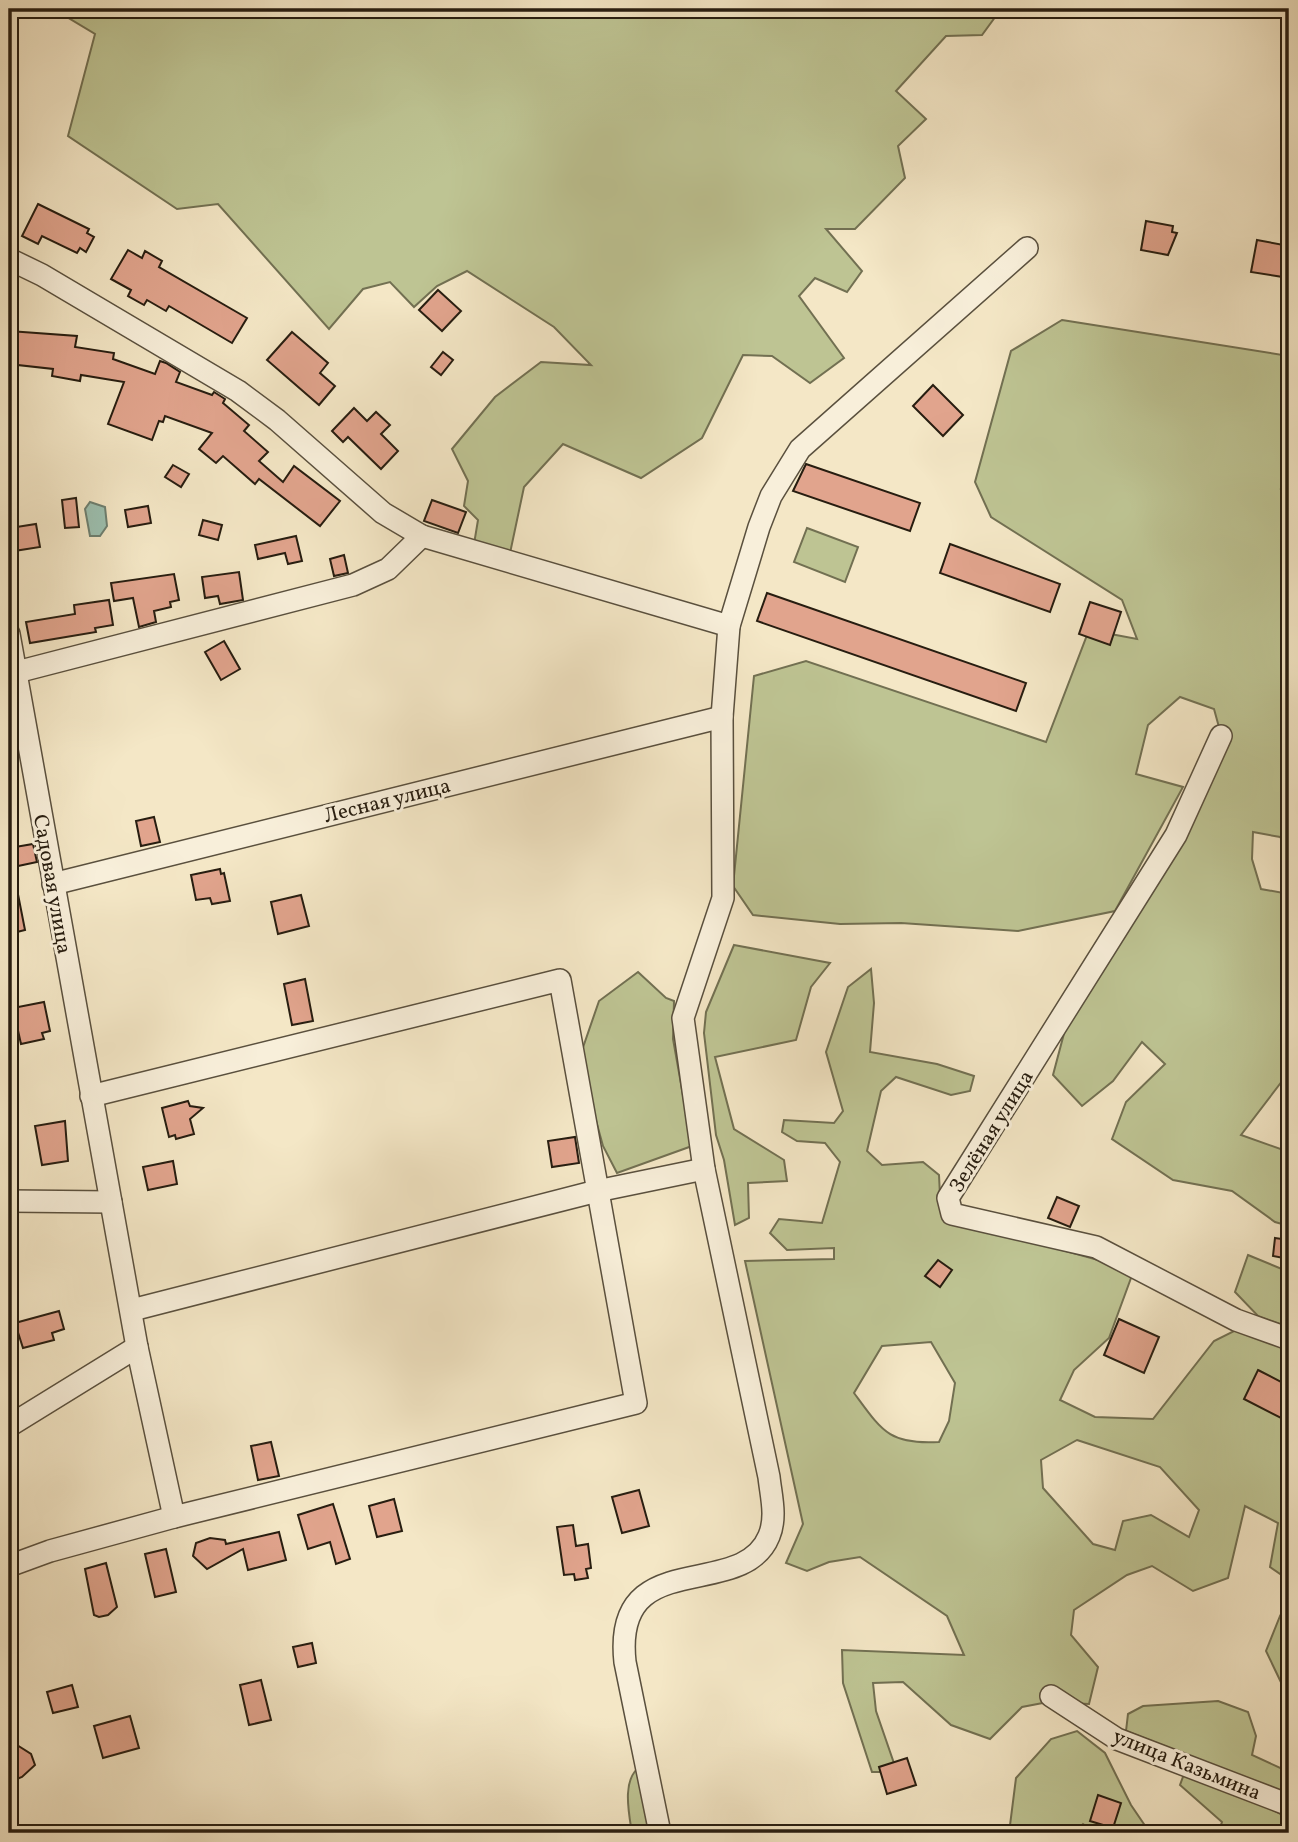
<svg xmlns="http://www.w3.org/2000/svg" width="1298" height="1842" viewBox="0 0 1298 1842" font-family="Vollkorn,serif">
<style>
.green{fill:#bec493;stroke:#727052;stroke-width:2;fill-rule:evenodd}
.water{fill:#9cc0b0;stroke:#6d7f70;stroke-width:2}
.building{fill:#e1a48d;stroke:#271d10;stroke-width:2}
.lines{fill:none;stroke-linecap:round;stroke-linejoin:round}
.minor-casing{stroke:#5a503e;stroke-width:24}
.minor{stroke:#f8efda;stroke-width:21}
.labels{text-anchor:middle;stroke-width:6;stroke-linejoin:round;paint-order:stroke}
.street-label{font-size:21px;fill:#271d10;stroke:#f8efda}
</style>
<rect width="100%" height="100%" fill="#f4e7c6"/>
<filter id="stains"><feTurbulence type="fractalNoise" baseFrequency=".00286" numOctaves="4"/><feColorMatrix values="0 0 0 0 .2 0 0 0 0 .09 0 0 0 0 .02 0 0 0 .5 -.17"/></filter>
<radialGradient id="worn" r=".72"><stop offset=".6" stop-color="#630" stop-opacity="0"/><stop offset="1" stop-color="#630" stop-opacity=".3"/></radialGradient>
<g class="green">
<polygon points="71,9 1001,9 982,35 946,36 896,91 926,119 898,146 905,178 855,229 826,229 862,271 847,292 815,278 799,296 844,358 810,383 772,356 743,355 702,438 641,478 563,444 524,487 509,558 474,544 478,520 464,506 468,481 452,449 495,397 541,362 591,365 554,327 467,271 437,286 414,307 390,282 363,289 329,329 218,204 177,209 68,136 95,34 67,17"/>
<polygon points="1062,320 1289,356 1289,483 1281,489 1289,496 1289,847 1280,837 1253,832 1252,859 1261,889 1289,894 1289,1072 1241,1135 1289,1152 1289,1226 1275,1222 1232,1191 1173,1180 1112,1139 1126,1102 1165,1064 1142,1042 1113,1081 1082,1106 1053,1075 1066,1026 1225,749 1214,709 1180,697 1148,725 1136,774 1183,787 1115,911 1018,931 901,923 840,924 753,915 733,886 754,676 806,661 1046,742 1089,630 1137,639 1122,600 991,517 975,482 1011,351"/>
<polygon points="807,528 858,547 845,582 794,562"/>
<polygon points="734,945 830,963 811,987 796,1040 715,1057 734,1129 784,1160 787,1181 748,1183 749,1218 735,1225 724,1160 716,1135 704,1033 706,1012"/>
<path d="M871,969L874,1003L870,1052L937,1064L974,1076L970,1091L951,1095L896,1077L881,1091L867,1151L882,1165L923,1162L939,1175L940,1196L947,1218L1127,1268L1131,1278L1109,1338L1074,1370L1060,1400L1095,1417L1153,1419L1214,1341L1238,1329L1289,1348V1580L1270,1567L1278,1523L1245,1506L1228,1578L1193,1591L1152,1566L1127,1575L1074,1610L1071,1635L1098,1667L1089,1704L1048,1702L1022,1707L990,1739L951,1725L903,1682L873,1683L876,1711L897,1772H872L843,1683L842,1650L964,1655L947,1616L860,1557L829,1562L807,1571L786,1563L803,1524L745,1261L834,1259V1248L787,1250L770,1233L779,1219L822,1223L840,1162L825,1143L797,1141L782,1132L784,1120L834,1123L843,1111L826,1052L848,987ZM931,1342L955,1383L949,1421L939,1442C889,1445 882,1431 854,1393L882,1346ZM1077,1440L1160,1467L1199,1510L1189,1537L1151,1515L1123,1521L1115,1550L1093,1544L1043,1488L1041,1460Z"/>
<polygon points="638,972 666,998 674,1001 673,1039 692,1146 617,1173 603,1146 579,1059 599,1001"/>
<polygon points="1248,1255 1289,1272 1289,1327 1258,1316 1235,1292"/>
<polygon points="1280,1616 1289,1626 1289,1699 1266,1651"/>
<polygon points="1218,1701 1248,1712 1256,1736 1252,1755 1289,1772 1289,1795 1126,1731 1128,1714 1143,1706"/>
<polygon points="1077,1731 1105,1753 1131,1805 1150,1833 1096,1833 1083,1824 1075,1833 1009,1833 1016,1778 1051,1739"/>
<path d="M641,1766L655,1833H632C629,1814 621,1778 641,1766Z"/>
<polygon points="1184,1774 1205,1777 1289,1818 1289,1833 1218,1833 1222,1822 1180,1785"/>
</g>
<polygon class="water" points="90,502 105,507 107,526 100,536 90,536 85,509"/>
<g class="building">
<polygon points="38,204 89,229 87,233 94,237 86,252 80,248 77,253 42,236 38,244 22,236"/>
<polygon points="1146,221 1173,226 1172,232 1177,233 1168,255 1141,250"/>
<polygon points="1257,240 1289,246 1283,277 1251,272"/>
<polygon points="128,250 142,258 145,251 162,261 159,267 247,318 232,343 169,306 166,311 147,300 144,305 128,296 131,290 111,279"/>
<polygon points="438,290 461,311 442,331 419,310"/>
<polygon points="9,331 77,336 75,347 114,353 113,359 155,374 160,361 166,363 180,372 176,382 212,395 214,392 225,399 223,403 249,425 244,431 268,452 259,461 283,482 294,466 340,501 320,526 259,479 255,484 223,456 216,463 199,449 212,433 165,416 163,422 159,421 152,440 108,424 124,382 81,375 80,381 52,376 53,369 9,364"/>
<polygon points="292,332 328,363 320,373 335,386 319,405 267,360"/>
<polygon points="443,352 453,360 441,375 431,367"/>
<polygon points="933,385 963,415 943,436 913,406"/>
<polygon points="354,408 367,421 376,412 390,425 381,434 398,451 381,469 348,437 343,442 332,431"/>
<polygon points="806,464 920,503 910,531 793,491"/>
<polygon points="173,465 189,474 181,487 165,477"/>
<polygon points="76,498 79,527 65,528 62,500"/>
<polygon points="432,500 466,512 458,533 424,521"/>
<polygon points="148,506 151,523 128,527 125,510"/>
<polygon points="203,520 222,525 218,540 199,535"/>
<polygon points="36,524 40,547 14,551 10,528"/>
<polygon points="296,536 302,561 288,564 285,553 258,559 255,545"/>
<polygon points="950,544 1060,584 1050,612 940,573"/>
<polygon points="344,555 348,573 334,576 330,559"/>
<polygon points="239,572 243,600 220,604 218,596 205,598 202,577"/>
<polygon points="174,574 179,600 170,602 171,607 154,611 156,622 139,627 133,598 114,601 111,583"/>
<polygon points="767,593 1026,683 1016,711 757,621"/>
<polygon points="109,600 113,625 95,628 96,632 30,643 26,622 75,614 74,605"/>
<polygon points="1090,602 1121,612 1110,645 1079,634"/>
<polygon points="224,641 240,669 221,680 205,652"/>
<polygon points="154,817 160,842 141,846 136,821"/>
<polygon points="33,844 37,862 18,866 15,847"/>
<polygon points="220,869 221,874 224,873 230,901 212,904 210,898 196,900 191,875"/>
<polygon points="9,879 15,879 25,930 9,934"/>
<polygon points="301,895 309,926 278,934 271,902"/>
<polygon points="305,979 313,1021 292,1025 284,984"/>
<polygon points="44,1002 50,1031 42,1033 44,1039 21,1044 13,1008"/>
<polygon points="188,1101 190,1106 203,1108 190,1119 194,1134 176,1139 175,1135 169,1137 162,1108"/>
<polygon points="65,1121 68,1161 42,1165 35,1126"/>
<polygon points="575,1137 579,1163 552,1167 548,1141"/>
<polygon points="173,1161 177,1184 148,1190 143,1167"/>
<polygon points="1057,1197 1079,1206 1070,1227 1048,1218"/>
<polygon points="1275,1238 1289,1240 1289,1259 1273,1256"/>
<polygon points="938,1260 952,1270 940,1287 925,1276"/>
<polygon points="59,1311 64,1329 52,1333 54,1340 23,1348 15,1323"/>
<polygon points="1119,1319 1159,1337 1144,1373 1104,1355"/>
<polygon points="1258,1370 1289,1386 1289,1413 1285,1420 1244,1399"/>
<polygon points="271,1442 279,1476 258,1480 251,1446"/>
<polygon points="639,1490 649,1526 622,1533 612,1497"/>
<polygon points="394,1499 402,1531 377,1537 369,1506"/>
<polygon points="333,1504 350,1559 336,1564 330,1542 308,1549 298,1515"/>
<polygon points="573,1525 576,1546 588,1544 591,1568 586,1569 588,1578 575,1580 574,1574 564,1575 557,1527"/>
<polygon points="279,1532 286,1560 248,1570 243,1549 207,1569 193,1556 196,1543 210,1538 225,1540 226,1544"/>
<polygon points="166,1549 176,1592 155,1597 145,1554"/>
<polygon points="106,1563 117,1607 108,1615 99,1617 94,1615 85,1569"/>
<polygon points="312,1643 316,1663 298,1667 293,1647"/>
<polygon points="261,1680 271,1720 249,1725 240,1685"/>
<polygon points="72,1685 78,1707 53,1713 47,1692"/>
<polygon points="130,1716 139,1748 103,1758 94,1726"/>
<polygon points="17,1745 31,1754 35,1765 22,1777 9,1782 9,1747"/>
<polygon points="907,1758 916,1785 887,1794 879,1767"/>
<polygon points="1098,1795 1121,1803 1113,1828 1090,1821"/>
</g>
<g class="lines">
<g class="minor-casing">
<g id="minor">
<polyline points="9,259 42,275 238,391 277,420 383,513 422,536 729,626"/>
<polyline points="9,634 137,1347 174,1517"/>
<polyline points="9,674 353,585 388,569 422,536"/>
<polyline points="1221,736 1176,835 948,1198 952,1214 1096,1247 1236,1320 1289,1339"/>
<polyline points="53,884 722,717"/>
<polyline points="9,1201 111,1202"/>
<polyline points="132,1310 597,1191 704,1169"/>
<polyline points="9,1426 137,1347"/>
<polyline points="9,1566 50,1551 174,1517 636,1403 560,980 91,1096"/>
<polyline points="1051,1696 1117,1739 1289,1805"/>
<path d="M660,1833L625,1662C612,1543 742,1603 769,1536C777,1517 771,1496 769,1477L704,1169L683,1018L723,898L722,717L729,626L759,527L771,496L800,449L1027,248"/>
</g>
</g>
<use href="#minor" class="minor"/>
</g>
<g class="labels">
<g class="street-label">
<text transform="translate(387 800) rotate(-14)" y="7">Лесная улица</text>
<text transform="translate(53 884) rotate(80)" y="7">Садовая улица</text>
<text transform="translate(991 1131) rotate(-58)" y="7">Зелёная улица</text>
<text transform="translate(1187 1764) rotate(22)" y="7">улица Казьмина</text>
</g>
</g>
<rect width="1298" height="1842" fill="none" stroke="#f4e7c6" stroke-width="35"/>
<rect x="10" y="10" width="1277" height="1821" fill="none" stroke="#271d10" stroke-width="3.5"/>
<rect x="18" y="18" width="1263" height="1807" fill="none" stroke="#271d10" stroke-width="2"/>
<rect width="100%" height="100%" filter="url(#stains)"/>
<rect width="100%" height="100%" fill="url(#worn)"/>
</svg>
